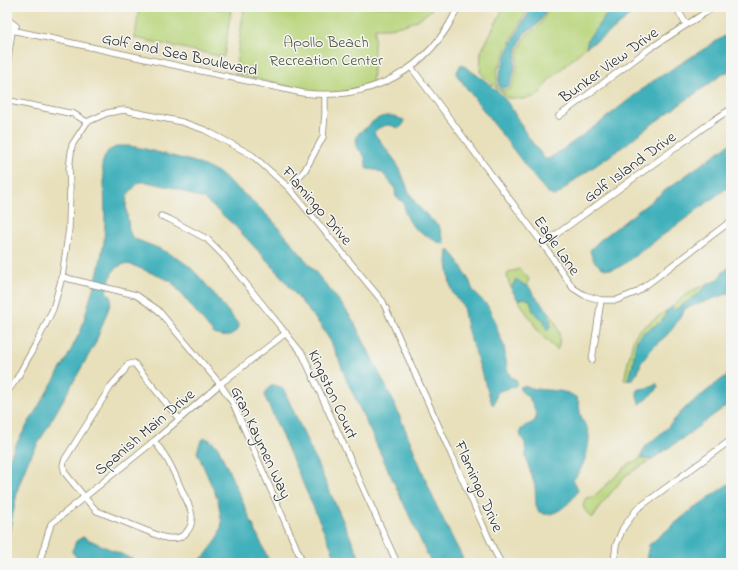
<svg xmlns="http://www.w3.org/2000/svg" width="738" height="570" viewBox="0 0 738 570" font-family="'Indie Flower',sans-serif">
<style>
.green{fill:#b8d47a;stroke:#728052}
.water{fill:#40b0bb;stroke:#366e73}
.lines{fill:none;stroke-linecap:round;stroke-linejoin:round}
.street-casing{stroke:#8a8673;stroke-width:7}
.street{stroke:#fff;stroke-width:5.5}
.labels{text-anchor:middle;stroke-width:3;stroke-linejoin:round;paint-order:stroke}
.park-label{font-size:16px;fill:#4e553f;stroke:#f6f6f2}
.street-label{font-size:16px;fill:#2b2b2b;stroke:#f6f6f2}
</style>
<rect width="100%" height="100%" fill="#f6f6f2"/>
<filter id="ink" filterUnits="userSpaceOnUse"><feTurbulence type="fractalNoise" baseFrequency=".025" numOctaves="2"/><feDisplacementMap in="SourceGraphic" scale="8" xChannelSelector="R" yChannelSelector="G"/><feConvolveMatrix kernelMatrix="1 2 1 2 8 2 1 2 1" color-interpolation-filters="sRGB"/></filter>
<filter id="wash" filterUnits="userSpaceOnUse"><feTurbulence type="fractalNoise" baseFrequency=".012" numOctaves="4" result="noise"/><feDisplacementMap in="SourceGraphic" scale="16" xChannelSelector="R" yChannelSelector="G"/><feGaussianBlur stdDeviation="0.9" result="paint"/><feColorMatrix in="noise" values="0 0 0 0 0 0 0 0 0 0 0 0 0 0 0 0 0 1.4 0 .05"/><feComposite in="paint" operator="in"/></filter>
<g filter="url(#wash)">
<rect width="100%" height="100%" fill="#e8e0bb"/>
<g class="green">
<polygon points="139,7 212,7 212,8 231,10 224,57 135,38"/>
<path d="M244,7H434C418,24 397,29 375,28L372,87L325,95L235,74Z"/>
<path d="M504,7H529L510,42L497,71C497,77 496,82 497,88C501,91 507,91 511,88L516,73L519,50L527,34C541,29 543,19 549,7H612L588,39L586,47L548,81L540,93L536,96L529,98L523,99L507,98L503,93L495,87L480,72L481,52Z"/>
<polygon points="520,269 529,279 526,286 514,282 511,289 507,276 509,272"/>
<path d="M707,284C704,292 683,304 675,310L672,307C682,296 693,289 707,284Z"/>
<path d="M524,298L530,300L533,311L551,327L549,315L550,313C557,323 563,338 557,350L541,335L518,300Z"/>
<path d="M666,311C666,324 648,327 640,336C635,342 635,349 634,357C633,365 632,373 627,380H624L633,340L638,331Z"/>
<path d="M641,456L642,459H652L625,476L600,506L594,517H590C585,509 580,507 586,498L593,497L630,463L638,461Z"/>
</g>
<g class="water">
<path d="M532,7H547C541,20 539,27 525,32L517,49L514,72L509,87L501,88L499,87C495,68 522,24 532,7Z"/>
<path d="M612,7H633L634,10C625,23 600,40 586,47L588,39Z"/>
<polygon points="731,32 731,70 720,76 648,127 621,148 572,182 560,193 554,196 551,195 547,192 534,177 456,74 461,64 487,82 494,89 502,95 512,109 526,134 545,159 548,159 562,150 602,121 650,83"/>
<path d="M386,116H392L404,120L403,125L400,128C397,128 393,126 390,125C384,125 376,128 374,133L396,162L401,172L409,192L417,205L430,218L439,226L444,242V244L437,242L413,227L405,213L404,203L396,197L395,189L387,178L382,173L376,170L367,169C365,165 366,162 365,158C364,154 359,150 356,147C356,143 356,138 358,134C360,131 364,130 366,128C373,121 376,118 386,116Z"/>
<path d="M731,143V185L628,261C624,264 619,268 613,269C601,271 592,262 590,250L599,241L671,186Z"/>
<path d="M118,146H129L141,148L195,162L219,173L257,205L272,220L291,242L344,307L354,322L393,401L406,431L436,505L465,563H431L350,387L346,379L340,362L331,342L321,326L276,270L233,224L204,199L191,195L175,188L147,182H141L137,184L129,193L127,197L126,206L129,230L131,235L135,239L158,248L176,257L190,267L204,282L239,325C234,338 226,338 214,334L171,281L132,265L123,264L116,268L112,273L106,292L111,296V302L95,344L27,463L18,488L7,543V464L14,448L29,422L66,360L81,330L99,268L104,241L105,218L104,181L102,164L105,156L108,151Z"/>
<path d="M448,250L450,251L457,259L470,282L472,288L475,293L487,305L495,321L498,332L504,346L507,368L510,376L516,380L517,384C511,390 503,388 497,393L494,404H492L467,328L463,306L454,295L451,289L449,277L447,262Z"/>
<path d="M731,266V290L727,294L686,308L673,328L666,336L654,346L641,363L638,372L633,379L627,380C632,373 633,365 634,357C635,349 635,342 640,336C648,327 666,324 666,311L672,307L675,310C683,304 703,293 707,284L718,280L722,273Z"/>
<polygon points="516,279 526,286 528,285 534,295 550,313 549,315 551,327 547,331 544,321 533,311 530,300 524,298 518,300 511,289"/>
<polygon points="731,372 731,402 683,438 652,459 642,459 641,456 645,447 666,429 684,409"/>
<path d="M656,383L658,386L656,391L640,404C637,399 636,395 638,389C645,389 650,387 656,383Z"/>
<path d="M274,385L281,387L284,390L362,563H338L265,397C265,391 268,387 274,385Z"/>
<path d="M524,386C528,387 532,388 536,389C550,391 566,389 577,398C580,405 579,412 582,419C583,423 587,426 588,430C592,444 583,470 573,480L578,490C574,500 557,516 545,514C543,514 541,512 539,512L536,505L535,486L531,474L526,458L525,443L521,437L520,431C525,424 527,426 533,422C540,417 532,401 527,396C525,394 522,392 520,390V387Z"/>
<polygon points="205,438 210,440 218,447 270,563 194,563 205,556 217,540 222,524 218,500 197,452 201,441"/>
<polygon points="731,482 731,563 647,563 646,560 649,545 690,511"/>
<polygon points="83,537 141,563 90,563 77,558 72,552 76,541"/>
</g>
</g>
<g filter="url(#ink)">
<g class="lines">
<g class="street-casing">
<g id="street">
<polyline points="676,7 686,24"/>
<polyline points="7,19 16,26"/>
<path d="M7,29L303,93C371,101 430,70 458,7"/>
<polyline points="7,66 13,24"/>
<polyline points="411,67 543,244 573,288 584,295 601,300 617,300 637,292 731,221"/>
<polyline points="7,98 10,101 74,114 87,122"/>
<polyline points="559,116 649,49 714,7"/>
<polyline points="289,188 305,170 323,137 325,114 325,95"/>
<polyline points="161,216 169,219 207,239 223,255 303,355 397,563"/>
<polyline points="543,244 714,120 731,109"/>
<polyline points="62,277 136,295 158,310 220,384 233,403 303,563"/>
<polyline points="592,360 601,300"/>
<polyline points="7,392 16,380 38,340 53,309 62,277 69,229 70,187 69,169 72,145 87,122 107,113 124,110 182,122 205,130 252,155 289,188 383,302 495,552 501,563"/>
<path d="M154,441C158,446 162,451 165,456C173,468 178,482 184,495C187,501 192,510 192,518C192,524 189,530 185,534C178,540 170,539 162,537L97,511L91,505L65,473L63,465L65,459L111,386L124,371L127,365L134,363L179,419"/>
<polyline points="39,563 51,524 154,441 220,384 286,333"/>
<polyline points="614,563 616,545 623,528 637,509 731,440"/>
</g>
</g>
<use href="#street" class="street"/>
</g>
</g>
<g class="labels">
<g class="park-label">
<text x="326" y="47">Apollo Beach<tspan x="326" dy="18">Recreation Center</tspan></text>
</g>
<g class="street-label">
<text transform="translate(180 53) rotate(12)" y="6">Golf and Sea Boulevard</text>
<text transform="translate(608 64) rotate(-36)" y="6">Bunker View Drive</text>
<text transform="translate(629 166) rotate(-36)" y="6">Golf Island Drive</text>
<text transform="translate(318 205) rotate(49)" y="6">Flamingo Drive</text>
<text transform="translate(558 245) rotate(55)" y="6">Eagle Lane</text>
<text transform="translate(334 394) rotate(65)" y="6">Kingston Court</text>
<text transform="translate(144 431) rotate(-40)" y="6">Spanish Main Drive</text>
<text transform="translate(262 442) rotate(65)" y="6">Gran Kaymen Way</text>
<text transform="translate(480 486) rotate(66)" y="6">Flamingo Drive</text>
</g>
</g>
<rect width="738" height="570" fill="none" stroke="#f6f6f2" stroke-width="24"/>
</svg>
